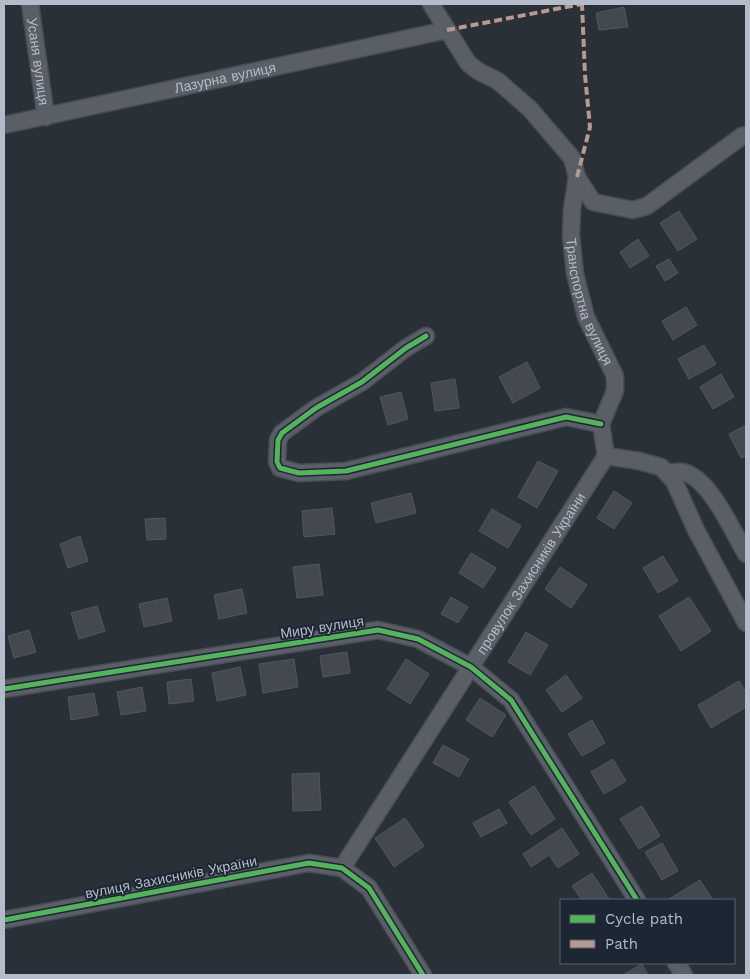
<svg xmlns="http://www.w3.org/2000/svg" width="750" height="979" viewBox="0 0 750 979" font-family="'Work Sans',sans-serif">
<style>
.building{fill:#444950;stroke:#52575f}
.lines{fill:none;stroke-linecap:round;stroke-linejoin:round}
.minor-casing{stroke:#484c53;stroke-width:19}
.minor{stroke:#5a5e66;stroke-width:16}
.quiet{stroke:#b69a8f;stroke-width:4;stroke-dasharray:8 4;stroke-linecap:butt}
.cycleway-casing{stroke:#1d2633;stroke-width:8}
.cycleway{stroke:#56b35d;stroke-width:5}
.labels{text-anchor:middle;stroke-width:4;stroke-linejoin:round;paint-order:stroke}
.street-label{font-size:14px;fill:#b4bcc9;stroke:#1d2633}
</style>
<rect width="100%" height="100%" fill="#2a3038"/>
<g class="building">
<polygon points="624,7 628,27 599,30 596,13"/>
<polygon points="679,211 697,239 678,251 660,223"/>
<polygon points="638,239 649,256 630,268 620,252"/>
<polygon points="669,259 678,273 665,281 656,266"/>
<polygon points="686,307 697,325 673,340 662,321"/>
<polygon points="704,345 716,364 689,379 678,359"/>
<polygon points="527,362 540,388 513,403 499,377"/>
<polygon points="721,374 734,397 713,409 700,387"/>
<polygon points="455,379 459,408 435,411 431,383"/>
<polygon points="401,392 408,419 388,425 380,397"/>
<polygon points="746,425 746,456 741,458 729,434"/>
<polygon points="538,461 558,471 537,508 518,497"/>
<polygon points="614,491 632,503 614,529 597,518"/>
<polygon points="411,493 416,513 376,523 371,503"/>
<polygon points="332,508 335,534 304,537 302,511"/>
<polygon points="492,509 521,526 508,548 479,531"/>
<polygon points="165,518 166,539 147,540 145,519"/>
<polygon points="80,536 88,561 68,568 60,544"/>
<polygon points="471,553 496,568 483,588 459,573"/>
<polygon points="663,556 678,581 658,593 643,568"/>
<polygon points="319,564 323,595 297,598 293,567"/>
<polygon points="560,567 587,585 571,608 545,589"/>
<polygon points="242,589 247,613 219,619 214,595"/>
<polygon points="451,597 468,607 458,623 441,614"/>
<polygon points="689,597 711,631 681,651 659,616"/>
<polygon points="167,598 172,621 144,627 139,604"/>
<polygon points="97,606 105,631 79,639 71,613"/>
<polygon points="29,630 36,652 14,658 8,636"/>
<polygon points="526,632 548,645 530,675 508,662"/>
<polygon points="347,652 350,673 323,677 320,656"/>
<polygon points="294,659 298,687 263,693 259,664"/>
<polygon points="406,659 429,674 410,704 387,689"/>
<polygon points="240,667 246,695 217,701 212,673"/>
<polygon points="566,675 582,698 562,712 546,690"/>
<polygon points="191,679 194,701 169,704 167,682"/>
<polygon points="739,681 746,692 746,707 711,728 698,705"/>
<polygon points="142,687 146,711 121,715 117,692"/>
<polygon points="94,693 98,715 71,720 68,697"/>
<polygon points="480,698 506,715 492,737 466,720"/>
<polygon points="592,720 605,743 582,756 568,734"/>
<polygon points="443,745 469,759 459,777 433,763"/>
<polygon points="613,759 626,781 604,794 591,772"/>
<polygon points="319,773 321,810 293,811 292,774"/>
<polygon points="534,786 555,819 531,835 509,802"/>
<polygon points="642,806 660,836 639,849 620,819"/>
<polygon points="499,809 507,823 481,837 473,823"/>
<polygon points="405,818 424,846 394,867 375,838"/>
<polygon points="562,828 579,854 558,868 549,855 531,867 523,854"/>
<polygon points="662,843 678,871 662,880 645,852"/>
<polygon points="592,873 609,899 608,900 582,900 572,886"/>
<polygon points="700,880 713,900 670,900 669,899"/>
<polygon points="642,964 648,975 623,975"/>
</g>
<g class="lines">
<g class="minor-casing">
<g id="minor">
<path id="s1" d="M30,4L46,117"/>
<polyline points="431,4 468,63 478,71 498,81 530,109 572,158 577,177 593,202 633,210 647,206 742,136 746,135"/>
<path id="s2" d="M4,125L447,30"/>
<path id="s3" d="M577,177L572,209L571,235L575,274L586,317L615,376V391L601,424L606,456"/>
<polyline points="426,336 406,348 362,382 316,408 282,433 278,440 277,462 280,468 299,473 346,471 566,417 601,424"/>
<polyline points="606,456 639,461 661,467 674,481 696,530 746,623"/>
<path d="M667,473C671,473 678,471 682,472C709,476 733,532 746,554"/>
<polyline points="4,689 378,630 418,639 471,667 511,700 637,900"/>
<path id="s4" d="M342,868L606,456"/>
<polyline points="4,920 309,863 342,868 369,888 423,975"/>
<polyline points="676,963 684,975"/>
</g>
</g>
<use href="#minor" class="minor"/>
<g class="quiet">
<polyline points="447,30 582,4"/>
<polyline points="577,177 590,127 585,75 582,4"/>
</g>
<g class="cycleway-casing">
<g id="cycleway">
<polyline points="426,336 406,348 362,382 316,408 282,433 278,440 277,462 280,468 299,473 346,471 566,417 601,424"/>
<polyline points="4,689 378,630 418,639 471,667 511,700 637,900"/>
<polyline points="4,920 309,863 342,868 369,888 423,975"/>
</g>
</g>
<use href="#cycleway" class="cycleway"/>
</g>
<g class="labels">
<g class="street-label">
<text dy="5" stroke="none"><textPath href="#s1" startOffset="58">Усаня вулиця</textPath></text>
<text dy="5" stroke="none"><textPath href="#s2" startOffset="226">Лазурна вулиця</textPath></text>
<text dy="5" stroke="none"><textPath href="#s3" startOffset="128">Транспортна вулиця</textPath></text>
<text dy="5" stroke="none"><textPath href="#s4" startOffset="350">провулок Захисників України</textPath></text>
<text transform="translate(322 627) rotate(-9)" y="5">Миру вулиця</text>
<text transform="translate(171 877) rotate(-11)" y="5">вулиця Захисників України</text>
</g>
</g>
<rect width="750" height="979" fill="none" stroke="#b4bcc9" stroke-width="10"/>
<rect x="560" y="899" width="175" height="65" fill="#1d2633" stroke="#59626f"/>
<rect x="570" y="915" width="25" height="8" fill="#56b35d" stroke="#59626f"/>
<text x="605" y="924" font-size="15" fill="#b4bcc9">Cycle path</text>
<rect x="570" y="940" width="25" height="8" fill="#b69a8f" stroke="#59626f"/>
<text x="605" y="949" font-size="15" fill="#b4bcc9">Path</text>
</svg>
